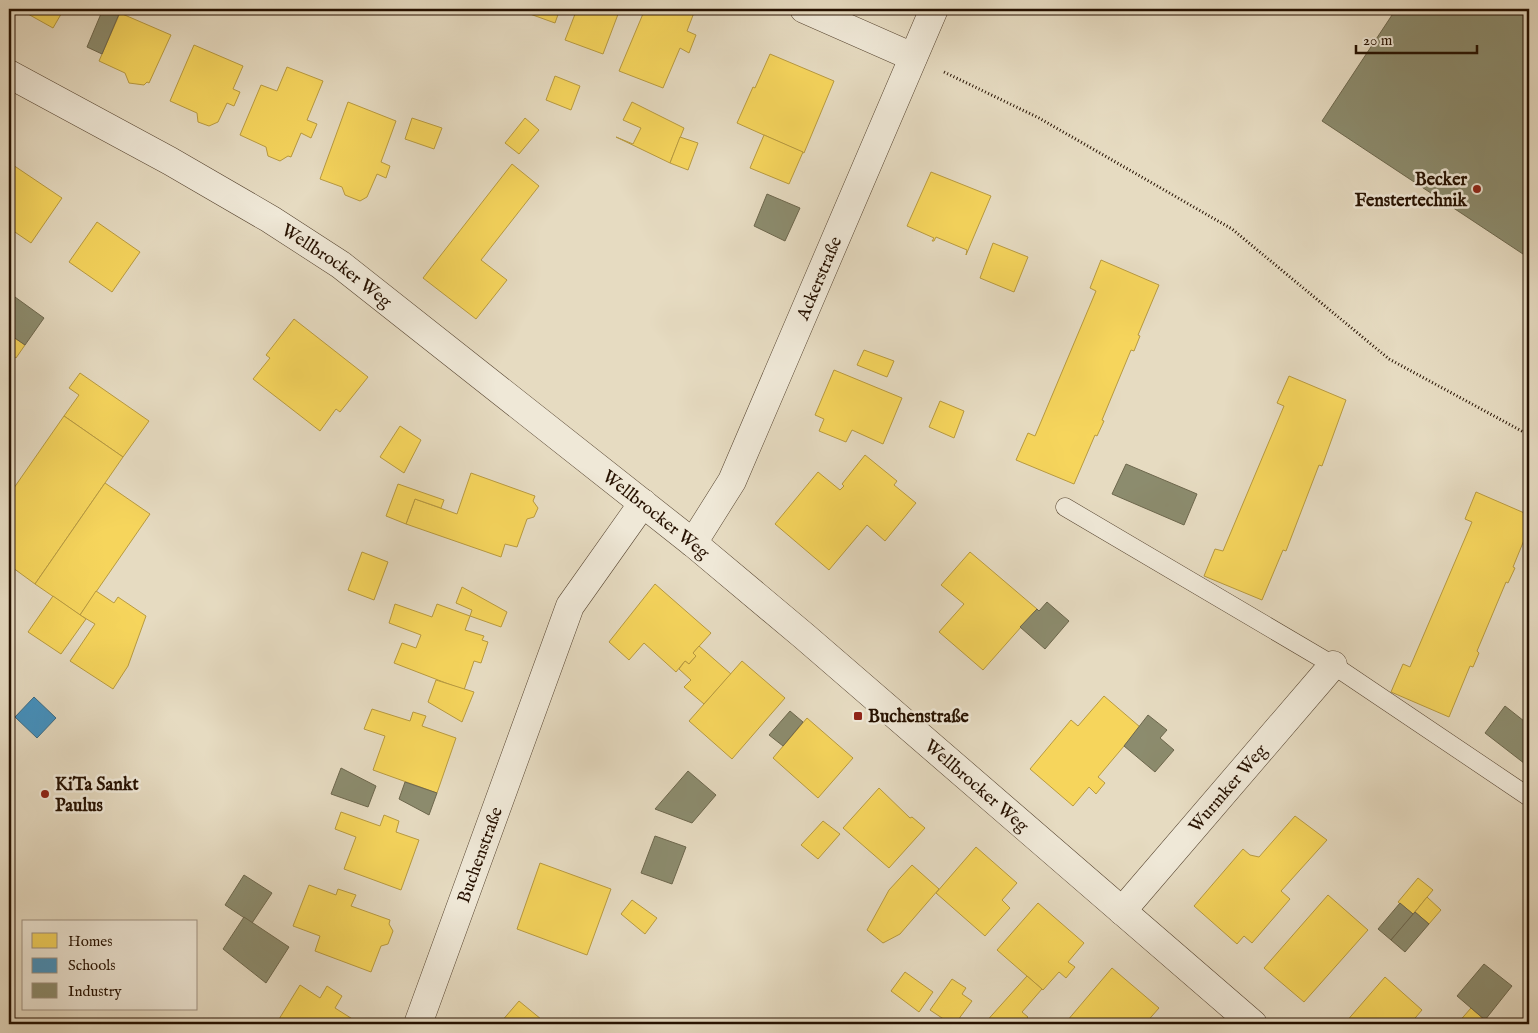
<svg xmlns="http://www.w3.org/2000/svg" width="1538" height="1033" viewBox="0 0 1538 1033" font-family="'IM FELL English',serif">
<style>
.homes{fill:#f6d55c;stroke:#b89a40}
.schools{fill:#4393c3;stroke:#3a6c88}
.industry{fill:#8c8c6e;stroke:#6d674d}
.lines{fill:none;stroke-linecap:round;stroke-linejoin:round}
.service-casing{stroke:#564430;stroke-width:19}
.minor-casing{stroke:#564430;stroke-width:29}
.path{stroke:#261100;stroke-width:3;stroke-dasharray:1 2.5;stroke-linecap:butt}
.service{stroke:#efe8d7;stroke-width:18}
.minor{stroke:#efe8d7;stroke-width:28}
.poi-dot{fill:#8f2418;stroke:#efe8d7;stroke-width:2}
.labels{text-anchor:middle;stroke-width:5;stroke-linejoin:round;paint-order:stroke}
.poi-label{font-size:18px;font-weight:bold;fill:#261100;stroke:#efe8d7;text-anchor:start}
.street-label{font-size:18px;fill:#261100;stroke:#efe8d7}
</style>
<rect width="100%" height="100%" fill="#e6dbc1"/>
<filter id="stains"><feTurbulence type="fractalNoise" baseFrequency=".004" numOctaves="4"/><feColorMatrix values="0 0 0 0 .2 0 0 0 0 .09 0 0 0 0 .02 0 0 0 .5 -.17"/></filter>
<radialGradient id="worn" r=".72"><stop offset=".6" stop-color="#630" stop-opacity="0"/><stop offset="1" stop-color="#630" stop-opacity=".3"/></radialGradient>
<g class="homes">
<polygon points="19,9 64,9 53,28"/>
<polygon points="516,9 560,9 555,23"/>
<polygon points="577,9 620,9 603,54 565,40"/>
<polygon points="645,9 695,10 687,31 696,35 689,53 680,48 663,88 619,71"/>
<polygon points="120,13 171,35 149,83 147,82 144,85 129,83 125,73 99,61"/>
<polygon points="194,45 243,66 233,89 240,92 234,106 227,103 218,122 209,126 198,122 197,113 170,101"/>
<polygon points="770,54 834,81 804,153 737,123 753,87 755,88"/>
<polygon points="287,67 323,81 307,120 317,124 311,138 301,133 291,157 288,156 280,161 268,156 266,147 240,135 261,85 277,91"/>
<polygon points="555,76 580,86 571,110 546,100"/>
<polygon points="348,102 396,121 381,162 390,166 386,178 377,174 367,197 360,201 345,195 342,187 320,179"/>
<polygon points="632,102 684,128 670,163 616,137 633,144 641,128 623,120"/>
<polygon points="412,118 442,128 434,149 405,139"/>
<polygon points="525,118 539,130 519,154 505,143"/>
<polygon points="764,135 803,152 789,184 750,168"/>
<polygon points="680,137 698,143 688,170 670,163"/>
<polygon points="10,163 62,198 31,243 9,228"/>
<polygon points="512,164 539,186 481,260 507,280 476,319 423,278"/>
<polygon points="931,172 991,196 966,255 967,250 936,237 934,241 932,241 934,238 907,226"/>
<polygon points="97,222 140,252 112,292 69,262"/>
<polygon points="993,243 1028,257 1014,292 980,278"/>
<polygon points="1101,260 1159,285 1138,335 1140,336 1134,351 1131,350 1102,420 1104,421 1097,436 1095,435 1074,484 1016,460 1028,433 1035,436 1096,291 1090,288"/>
<polygon points="294,319 368,377 340,412 336,409 320,431 253,379 270,358 266,355"/>
<polygon points="9,334 25,345 16,358 9,352"/>
<polygon points="864,350 894,361 887,377 857,365"/>
<polygon points="834,370 902,398 883,444 852,430 846,442 819,431 824,419 815,415"/>
<polygon points="80,373 149,421 123,457 64,416 79,395 69,388"/>
<polygon points="1289,376 1346,400 1322,466 1319,465 1286,551 1283,550 1262,600 1204,576 1215,549 1223,551 1284,406 1277,403"/>
<polygon points="940,401 964,411 954,438 929,427"/>
<polygon points="64,416 123,457 35,584 9,565 9,495"/>
<polygon points="400,426 421,440 404,473 380,457"/>
<polygon points="865,455 897,481 894,485 916,503 885,541 867,525 829,570 775,524 818,472 840,490 844,486 842,484"/>
<polygon points="471,473 535,496 533,501 538,508 534,517 527,519 517,547 505,544 501,557 406,524 415,499 457,514"/>
<polygon points="105,483 150,514 80,615 35,584"/>
<polygon points="398,484 444,500 441,508 415,499 406,524 386,516"/>
<polygon points="1476,492 1529,515 1529,528 1513,567 1515,568 1508,583 1506,582 1477,651 1479,653 1473,667 1470,666 1449,717 1391,692 1403,664 1410,667 1472,522 1465,519"/>
<polygon points="362,552 388,562 374,600 348,590"/>
<polygon points="970,552 1037,609 983,670 939,632 964,604 941,585"/>
<polygon points="655,584 711,633 693,653 696,656 689,664 685,661 676,672 644,643 629,660 609,642"/>
<polygon points="462,587 507,612 501,627 470,616 472,610 456,603"/>
<polygon points="96,591 114,603 118,597 146,616 128,666 113,689 70,661 95,624 80,615"/>
<polygon points="53,596 86,619 61,654 28,632"/>
<polygon points="395,604 432,617 437,604 470,616 465,630 484,636 482,640 488,642 481,663 474,661 464,690 394,663 402,643 416,648 421,635 389,623"/>
<polygon points="699,646 731,674 704,704 684,687 691,680 679,669 685,661 689,664 696,656 693,653"/>
<polygon points="742,661 785,698 732,759 689,721"/>
<polygon points="436,680 474,692 462,722 428,702"/>
<polygon points="1104,696 1140,727 1098,777 1105,783 1096,794 1089,787 1073,806 1030,769 1071,720 1078,726"/>
<polygon points="372,709 410,721 413,712 426,716 422,726 456,738 437,793 373,770 385,736 364,729"/>
<polygon points="807,718 853,758 818,798 773,758"/>
<polygon points="879,788 910,818 912,817 925,828 889,868 843,828"/>
<polygon points="341,812 380,826 384,815 399,821 396,832 419,840 401,890 344,869 356,837 335,829"/>
<polygon points="1295,816 1327,840 1281,891 1290,899 1252,943 1244,936 1237,944 1194,906 1243,849 1250,855 1259,857"/>
<polygon points="823,821 840,834 818,859 801,845"/>
<polygon points="976,847 1017,883 1002,900 1010,908 985,936 936,893"/>
<polygon points="540,863 611,889 587,955 517,929"/>
<polygon points="912,865 939,889 900,934 883,943 867,930 889,890"/>
<polygon points="1418,878 1433,890 1413,914 1398,902"/>
<polygon points="309,885 336,895 338,889 356,895 351,906 390,920 389,924 393,931 388,944 381,946 371,972 315,951 320,936 293,926"/>
<polygon points="1328,895 1368,930 1304,1002 1264,968"/>
<polygon points="1427,897 1441,910 1429,924 1415,912"/>
<polygon points="632,900 657,918 645,934 621,914"/>
<polygon points="1038,903 1084,943 1068,962 1075,967 1066,978 1059,972 1043,990 997,950"/>
<polygon points="1112,968 1159,1008 1145,1024 1071,1024 1067,1021"/>
<polygon points="905,972 933,992 919,1012 891,991"/>
<polygon points="1027,976 1042,989 1022,1012 1028,1017 1021,1024 984,1024"/>
<polygon points="1385,977 1422,1010 1410,1024 1347,1024 1345,1023"/>
<polygon points="952,979 966,988 962,994 972,1001 955,1024 951,1024 930,1010"/>
<polygon points="300,985 320,998 327,986 342,996 335,1008 354,1020 354,1024 276,1024"/>
<polygon points="519,1001 547,1024 490,1024 498,1019 501,1022"/>
<polygon points="1471,1008 1485,1020 1490,1024 1457,1024"/>
</g>
<polygon class="schools" points="34,697 56,718 37,738 15,717"/>
<g class="industry">
<polygon points="103,9 119,14 102,54 87,47"/>
<polygon points="1396,9 1529,9 1529,258 1322,121"/>
<polygon points="767,194 800,208 785,241 754,226"/>
<polygon points="15,297 44,318 25,345 9,334 9,306"/>
<polygon points="1126,464 1197,494 1184,525 1112,494"/>
<polygon points="1047,602 1069,621 1045,649 1020,627 1037,609 1039,611"/>
<polygon points="1505,706 1529,725 1529,767 1485,733"/>
<polygon points="790,711 803,722 783,746 769,735"/>
<polygon points="1148,715 1167,730 1160,738 1174,750 1155,772 1124,746"/>
<polygon points="341,768 376,786 368,807 331,794"/>
<polygon points="688,771 716,795 692,823 655,809"/>
<polygon points="405,782 437,793 429,815 399,799"/>
<polygon points="655,836 686,847 672,884 641,873"/>
<polygon points="244,875 272,893 252,923 225,905"/>
<polygon points="1400,903 1413,914 1391,940 1378,929"/>
<polygon points="1415,912 1429,924 1405,952 1391,940"/>
<polygon points="244,917 289,947 266,983 223,949"/>
<polygon points="1484,964 1512,986 1485,1020 1457,996"/>
</g>
<g class="lines">
<g class="service-casing">
<polyline id="service" points="1065,507 1333,665 1529,797"/>
</g>
<g class="minor-casing">
<g id="minor">
<polyline points="804,9 913,57"/>
<path id="s1" d="M9,74L170,161L270,219L341,265L693,543L804,636L1253,1024"/>
<path id="s2" d="M693,543L732,481L934,9"/>
<path id="s3" d="M1122,911L1333,665"/>
<path id="s4" d="M418,1024L570,606L643,503"/>
</g>
</g>
<polyline class="path" points="944,72 1039,118 1232,229 1389,359 1529,435"/>
<use href="#service" class="service"/>
<use href="#minor" class="minor"/>
</g>
<g class="poi-dot">
<circle cx="1477" cy="189" r="5"/>
<rect x="853" y="711" width="10" height="10" rx="2.5"/>
<circle cx="45" cy="794" r="5"/>
</g>
<g class="labels">
<g class="poi-label">
<text x="1467" y="185" text-anchor="end">Becker<tspan x="1467" dy="21">Fenstertechnik</tspan></text>
<text x="868" y="722">Buchenstraße</text>
<text x="55" y="790">KiTa Sankt<tspan x="55" dy="21">Paulus</tspan></text>
</g>
<g class="street-label">
<text dy="6" stroke="none"><textPath href="#s1" startOffset="380">Wellbrocker Weg</textPath></text>
<text dy="6" stroke="none"><textPath href="#s2" startOffset="294">Ackerstraße</textPath></text>
<text dy="6" stroke="none"><textPath href="#s1" startOffset="785">Wellbrocker Weg</textPath></text>
<text dy="6" stroke="none"><textPath href="#s1" startOffset="1205">Wellbrocker Weg</textPath></text>
<text dy="6" stroke="none"><textPath href="#s3" startOffset="162">Wurmker Weg</textPath></text>
<text dy="6" stroke="none"><textPath href="#s4" startOffset="180">Buchenstraße</textPath></text>
</g>
</g>
<rect width="1538" height="1033" fill="none" stroke="#e6dbc1" stroke-width="30"/>
<rect x="10" y="10" width="1518" height="1013" fill="none" stroke="#261100" stroke-width="2.5"/>
<rect x="15" y="15" width="1508" height="1003" fill="none" stroke="#261100"/>
<rect x="22" y="920" width="175" height="90" fill="#efe8d7" stroke="#9f9281"/>
<rect x="32" y="933" width="25" height="15" fill="#f6d55c" stroke="#9f9281"/>
<text x="68" y="946" font-size="15" fill="#261100">Homes</text>
<rect x="32" y="958" width="25" height="15" fill="#4393c3" stroke="#9f9281"/>
<text x="68" y="970" font-size="15" fill="#261100">Schools</text>
<rect x="32" y="983" width="25" height="15" fill="#8c8c6e" stroke="#9f9281"/>
<text x="68" y="996" font-size="15" fill="#261100">Industry</text>
<path d="M1356 45v8h121v-8" fill="none" stroke="#261100" stroke-width="2.5"/>
<text x="1363" y="45" font-size="15" fill="#261100" stroke="#efe8d7" stroke-width="4" paint-order="stroke">20 m</text>
<rect width="100%" height="100%" filter="url(#stains)"/>
<rect width="100%" height="100%" fill="url(#worn)"/>
</svg>
